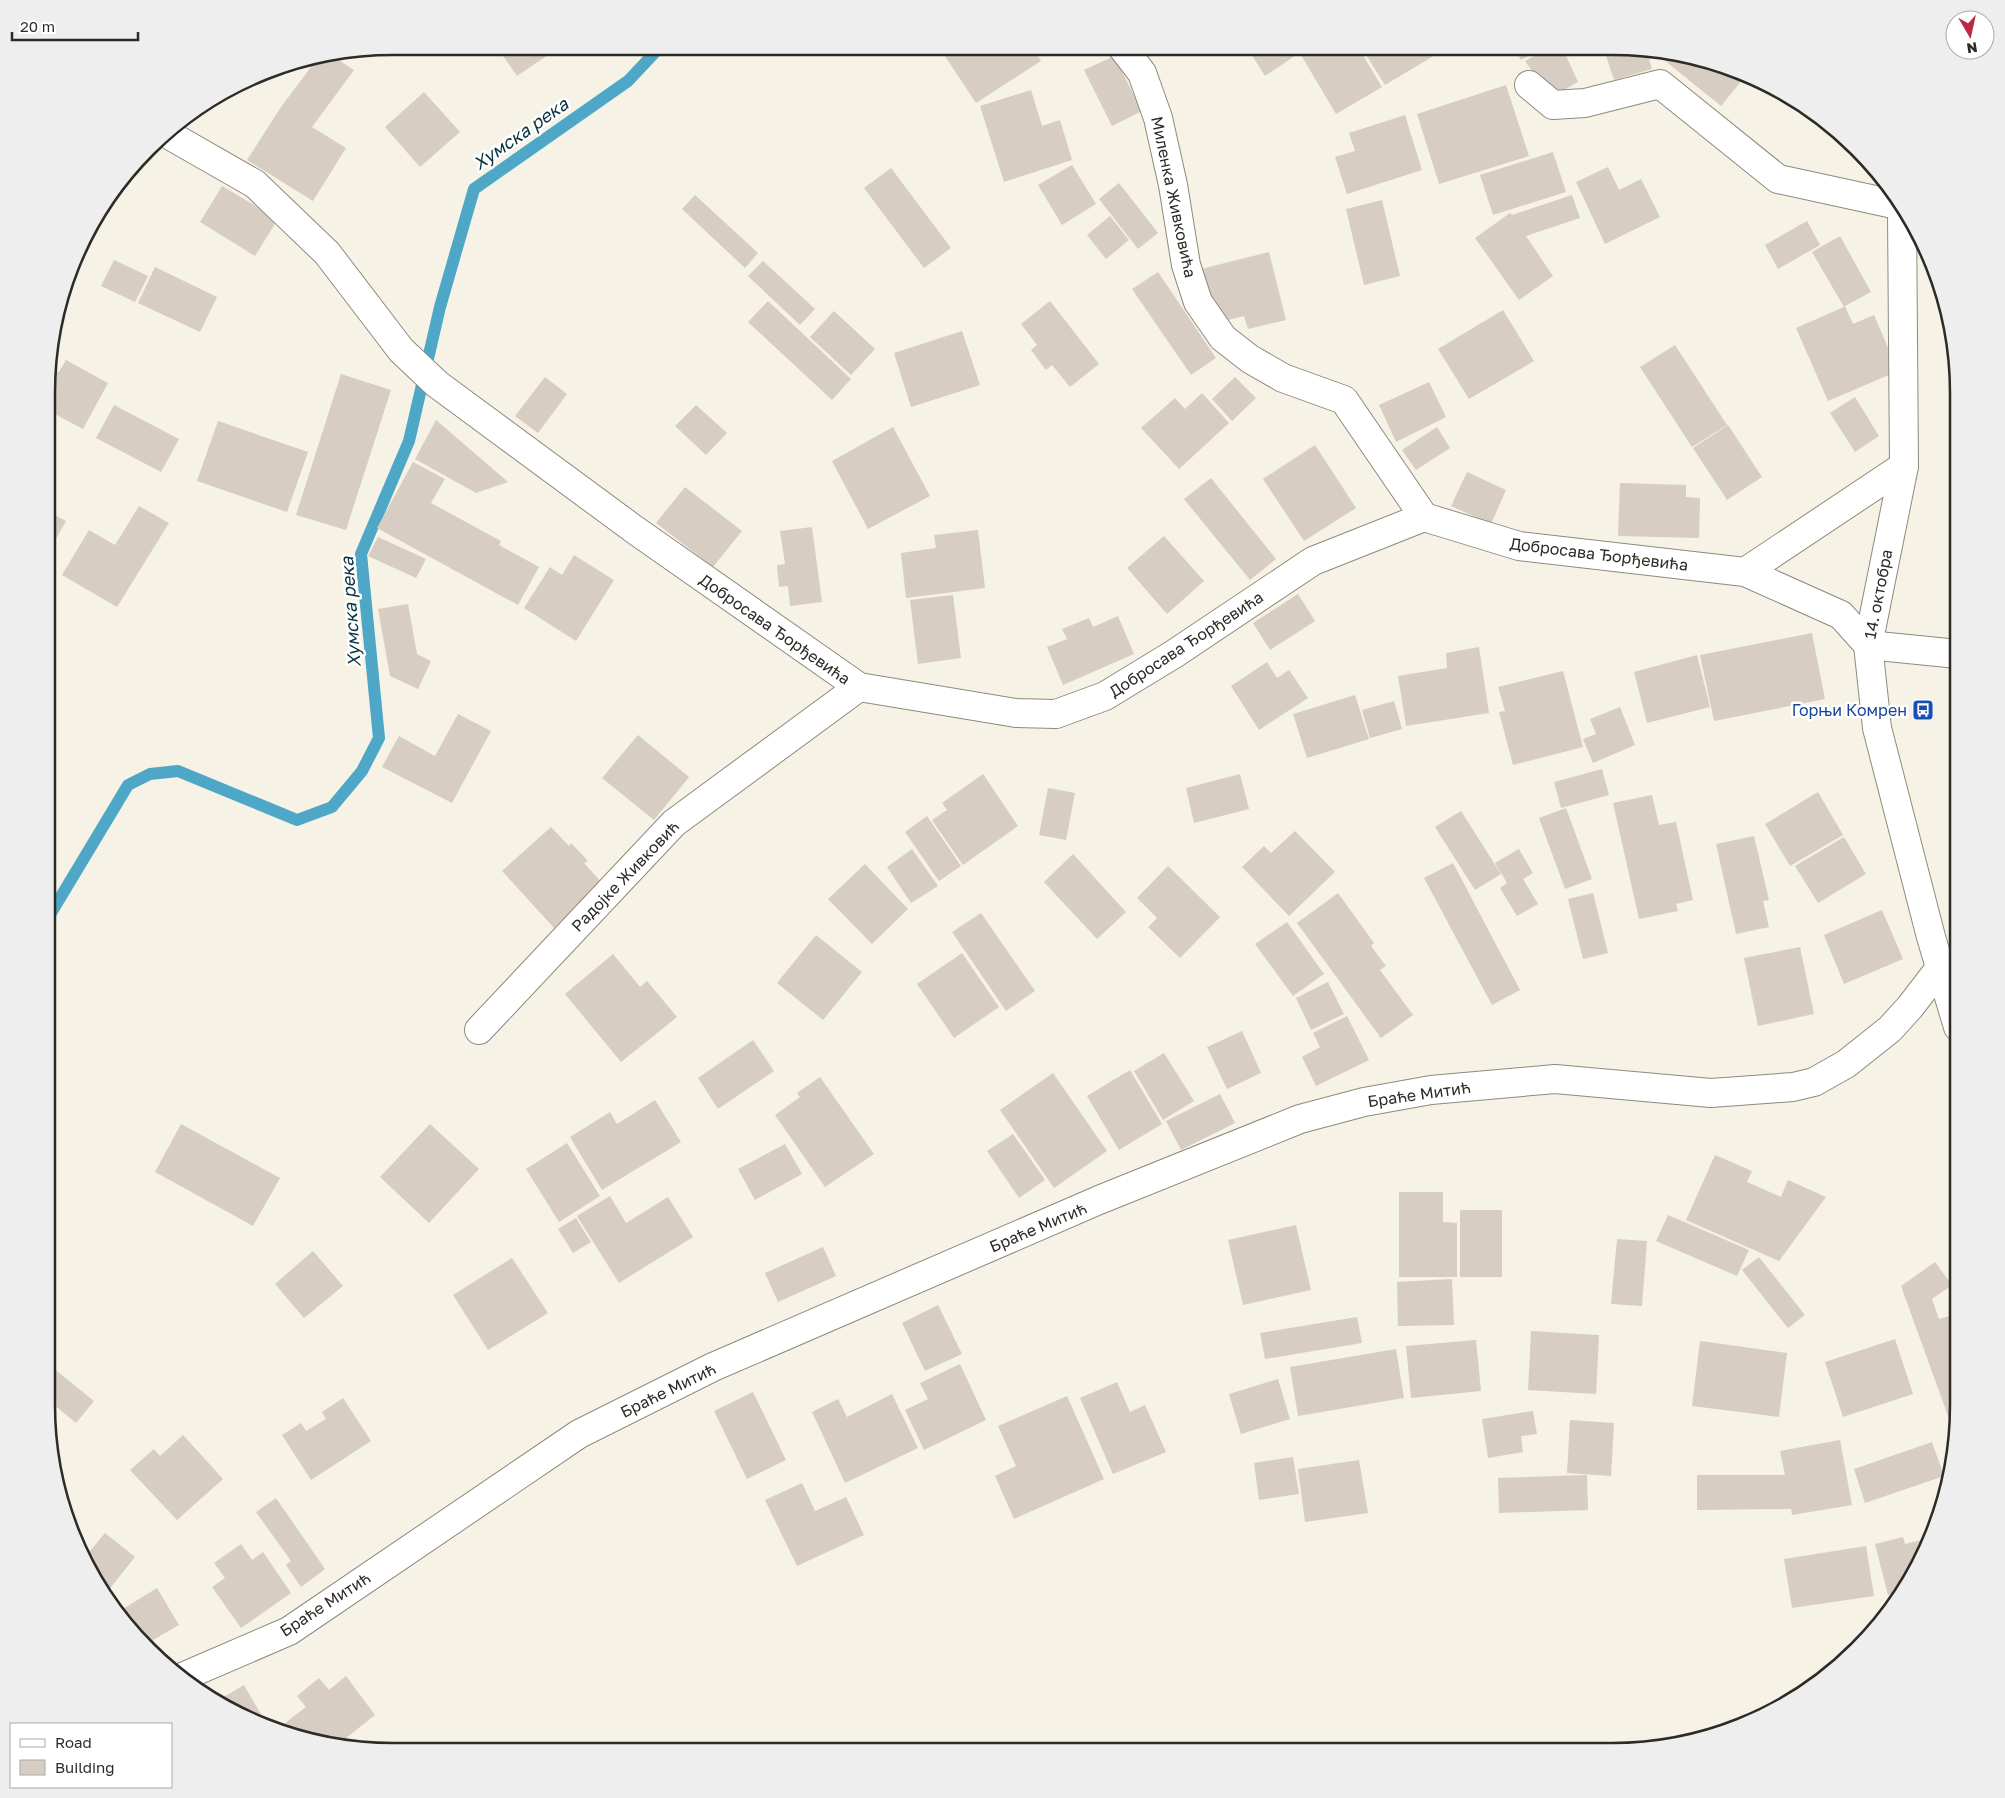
<svg xmlns="http://www.w3.org/2000/svg" width="2005" height="1798" viewBox="0 0 2005 1798" font-family="'Golos Text',sans-serif">
<style>
.lines{fill:none;stroke-linecap:round;stroke-linejoin:round}
.stream{stroke:#4ea7c7;stroke-width:12}
.building{fill:#d8cdc3}
.street-casing{stroke:#8e8a7e;stroke-width:30}
.street{stroke:#fff;stroke-width:28}
.labels{text-anchor:middle;stroke-width:5;stroke-linejoin:round;paint-order:stroke}
.street-label{font-size:16px;fill:#2c2b26;stroke:#fff}
.transit-label{font-size:16px;fill:#164399;stroke:#fff;text-anchor:end}
.water-label{font-size:18px;font-style:italic;fill:#083341;stroke:#fff}
.rim{fill:none;stroke:#2c2b26;stroke-width:2.5}
</style>
<rect width="100%" height="100%" fill="#f6f2e5"/>
<g class="lines">
<polyline class="stream" points="48,918 128,785 150,774 178,771 297,820 332,807 362,771 379,738 361,554 409,441 440,307 474,189 628,81 661,46"/>
</g>
<g class="building">
<polygon points="496,46 561,46 517,76"/>
<polygon points="939,47 1032,47 1041,61 976,103"/>
<polygon points="1247,47 1308,47 1265,76"/>
<polygon points="1314,47 1358,47 1382,87 1336,114 1301,55"/>
<polygon points="1361,47 1439,47 1442,51 1385,85"/>
<polygon points="1514,47 1545,47 1521,60"/>
<polygon points="1550,47 1562,47 1578,82 1552,97 1525,61"/>
<polygon points="1603,47 1646,49 1652,69 1614,80"/>
<polygon points="1669,53 1702,58 1746,75 1721,106 1664,60"/>
<polygon points="332,56 354,70 312,127 346,148 313,201 247,160 281,107 317,59"/>
<polygon points="1114,56 1142,111 1112,126 1084,70"/>
<polygon points="1506,85 1529,156 1439,184 1417,114"/>
<polygon points="1031,90 1042,126 1060,120 1072,160 1004,182 980,106"/>
<polygon points="424,92 460,132 420,167 385,127"/>
<polygon points="1405,115 1422,170 1347,194 1335,157 1355,151 1349,133"/>
<polygon points="1553,152 1566,192 1493,215 1480,175"/>
<polygon points="1072,165 1096,204 1062,225 1038,185"/>
<polygon points="1608,167 1619,190 1641,179 1660,217 1605,244 1576,182"/>
<polygon points="891,168 951,248 924,268 864,188"/>
<polygon points="1119,183 1158,233 1138,249 1099,199"/>
<polygon points="222,186 278,219 255,256 200,222"/>
<polygon points="695,195 758,253 745,268 682,209"/>
<polygon points="1572,195 1580,218 1526,236 1553,276 1519,300 1475,238 1510,213 1512,215"/>
<polygon points="1382,200 1400,276 1364,285 1346,209"/>
<polygon points="1110,216 1129,240 1106,259 1087,235"/>
<polygon points="1807,221 1820,245 1778,269 1765,245"/>
<polygon points="1840,236 1871,292 1845,306 1853,324 1874,315 1898,371 1828,401 1796,328 1844,307 1812,252"/>
<polygon points="1269,252 1286,320 1248,329 1244,316 1220,322 1201,269"/>
<polygon points="114,260 148,276 135,302 101,286"/>
<polygon points="763,261 815,309 800,325 748,276"/>
<polygon points="155,267 217,297 200,332 138,303"/>
<polygon points="1158,272 1216,358 1191,375 1132,289"/>
<polygon points="768,301 851,379 832,400 748,322"/>
<polygon points="1050,301 1099,364 1070,387 1052,365 1046,370 1031,350 1037,345 1021,324"/>
<polygon points="1503,310 1534,361 1469,399 1438,349"/>
<polygon points="834,311 875,349 851,375 810,337"/>
<polygon points="962,331 980,385 911,407 894,353"/>
<polygon points="1675,345 1727,425 1692,447 1640,367"/>
<polygon points="66,360 108,383 83,429 49,411 49,367 59,372"/>
<polygon points="341,374 391,390 346,530 296,515"/>
<polygon points="545,377 567,394 538,433 515,416"/>
<polygon points="1235,377 1256,398 1232,421 1212,399"/>
<polygon points="1429,382 1446,417 1396,442 1379,405"/>
<polygon points="1202,393 1229,423 1179,469 1141,428 1175,398 1185,409"/>
<polygon points="1855,397 1879,436 1855,452 1830,413"/>
<polygon points="114,405 179,439 161,472 96,438"/>
<polygon points="696,405 727,433 706,455 675,426"/>
<polygon points="436,420 508,482 476,493 415,459"/>
<polygon points="218,421 308,452 287,512 197,481"/>
<polygon points="1728,425 1762,477 1727,500 1693,448"/>
<polygon points="893,427 930,496 868,529 832,461"/>
<polygon points="1437,427 1450,448 1416,470 1402,450"/>
<polygon points="1315,445 1356,508 1304,541 1263,479"/>
<polygon points="413,462 445,479 431,503 501,541 499,545 539,567 518,605 377,528"/>
<polygon points="1467,472 1506,490 1491,524 1451,506"/>
<polygon points="1211,478 1276,559 1250,580 1184,499"/>
<polygon points="1620,483 1686,485 1686,497 1700,498 1699,538 1618,536"/>
<polygon points="685,487 742,531 713,567 656,523"/>
<polygon points="49,495 54,498 49,506"/>
<polygon points="139,506 169,523 117,607 62,575 89,530 115,545"/>
<polygon points="49,512 66,521 49,551"/>
<polygon points="812,527 822,602 790,606 788,586 779,587 777,565 785,564 780,531"/>
<polygon points="978,530 985,588 906,598 901,553 936,548 934,535"/>
<polygon points="1164,536 1204,581 1167,614 1127,568"/>
<polygon points="378,537 426,559 416,578 368,556"/>
<polygon points="574,555 614,580 576,641 524,608 550,567 562,575"/>
<polygon points="1298,594 1315,621 1270,650 1253,623"/>
<polygon points="953,595 961,658 918,664 910,600"/>
<polygon points="408,604 417,654 431,661 418,689 390,676 378,609"/>
<polygon points="1118,616 1134,654 1063,685 1047,647 1067,639 1062,629 1089,618 1093,627"/>
<polygon points="1812,633 1825,699 1714,721 1700,655"/>
<polygon points="1479,647 1489,713 1406,726 1398,676 1447,668 1446,653"/>
<polygon points="1697,655 1710,707 1647,723 1634,672"/>
<polygon points="1267,662 1277,678 1289,670 1308,698 1259,730 1231,686"/>
<polygon points="1563,671 1583,747 1513,765 1499,712 1505,711 1498,687"/>
<polygon points="1355,695 1369,739 1307,758 1293,714"/>
<polygon points="1394,701 1402,729 1370,738 1362,710"/>
<polygon points="1620,707 1635,745 1593,763 1583,739 1596,734 1590,719"/>
<polygon points="458,714 491,731 452,803 382,767 399,736 435,756"/>
<polygon points="638,735 689,777 654,820 602,778"/>
<polygon points="1602,769 1609,795 1561,808 1554,782"/>
<polygon points="983,774 1018,826 963,865 932,820 947,810 942,803"/>
<polygon points="1240,774 1249,809 1194,823 1186,788"/>
<polygon points="1048,788 1075,793 1066,840 1039,835"/>
<polygon points="1818,792 1843,835 1790,866 1765,824"/>
<polygon points="1652,795 1659,825 1676,822 1693,900 1676,904 1678,911 1639,919 1613,803"/>
<polygon points="1566,808 1592,879 1565,889 1539,818"/>
<polygon points="1461,811 1501,874 1475,890 1435,827"/>
<polygon points="927,816 961,866 939,881 905,832"/>
<polygon points="551,827 569,846 571,843 588,861 584,863 603,884 554,928 502,871"/>
<polygon points="1295,831 1335,872 1289,916 1242,867 1264,846 1271,853"/>
<polygon points="1754,836 1769,900 1763,901 1769,927 1736,934 1716,844"/>
<polygon points="1844,837 1866,874 1818,903 1795,866"/>
<polygon points="912,849 938,886 911,903 887,867"/>
<polygon points="1519,849 1533,873 1523,879 1538,904 1517,916 1500,888 1507,883 1495,863"/>
<polygon points="1073,854 1126,912 1097,939 1044,882"/>
<polygon points="1453,863 1520,990 1492,1005 1424,878"/>
<polygon points="865,864 908,909 872,944 828,899"/>
<polygon points="1168,866 1220,917 1180,958 1148,927 1157,918 1137,898"/>
<polygon points="1338,893 1374,943 1371,946 1386,966 1380,970 1413,1015 1381,1038 1297,923"/>
<polygon points="1593,893 1608,953 1583,959 1568,899"/>
<polygon points="1882,910 1903,959 1844,984 1824,935"/>
<polygon points="981,913 1035,991 1006,1011 952,932"/>
<polygon points="1287,922 1324,974 1293,996 1255,944"/>
<polygon points="816,935 862,972 823,1020 777,983"/>
<polygon points="1800,947 1814,1014 1758,1026 1744,958"/>
<polygon points="962,953 999,1007 954,1038 917,984"/>
<polygon points="613,954 640,987 647,981 677,1017 621,1062 565,994"/>
<polygon points="1328,982 1344,1014 1311,1030 1296,998"/>
<polygon points="1347,1016 1369,1060 1316,1086 1302,1057 1320,1047 1313,1033"/>
<polygon points="1242,1031 1261,1073 1227,1089 1207,1047"/>
<polygon points="753,1040 774,1071 718,1109 698,1078"/>
<polygon points="1164,1053 1194,1101 1163,1120 1134,1071"/>
<polygon points="1130,1070 1162,1124 1119,1150 1087,1096"/>
<polygon points="1053,1073 1107,1151 1054,1188 1000,1110"/>
<polygon points="820,1077 874,1154 825,1187 775,1115 800,1097 797,1093"/>
<polygon points="1220,1094 1235,1123 1181,1150 1166,1121"/>
<polygon points="655,1100 681,1142 602,1190 570,1137 610,1112 617,1124"/>
<polygon points="181,1124 280,1178 253,1226 155,1172"/>
<polygon points="430,1124 479,1169 429,1223 380,1177"/>
<polygon points="1013,1134 1045,1180 1019,1198 987,1151"/>
<polygon points="567,1143 600,1196 559,1222 526,1169"/>
<polygon points="785,1144 802,1174 755,1200 738,1169"/>
<polygon points="1715,1155 1752,1171 1747,1182 1781,1197 1788,1180 1826,1197 1779,1261 1686,1220"/>
<polygon points="1399,1192 1443,1192 1443,1222 1457,1223 1457,1277 1399,1277"/>
<polygon points="610,1196 626,1223 668,1197 693,1237 619,1283 577,1216"/>
<rect x="1460" y="1210" width="42" height="67"/>
<polygon points="1668,1215 1749,1250 1737,1276 1656,1241"/>
<polygon points="576,1218 591,1242 573,1253 558,1229"/>
<polygon points="1296,1225 1311,1290 1243,1305 1228,1240"/>
<polygon points="1617,1239 1647,1241 1642,1306 1611,1304"/>
<polygon points="823,1247 836,1276 778,1302 765,1273"/>
<polygon points="313,1251 343,1286 304,1318 275,1284"/>
<polygon points="1759,1257 1805,1315 1788,1328 1742,1270"/>
<polygon points="512,1258 548,1313 488,1350 453,1295"/>
<polygon points="1935,1262 1952,1285 1932,1299 1939,1319 1959,1313 1959,1406 1956,1438 1901,1286"/>
<polygon points="1452,1279 1454,1325 1398,1326 1397,1282"/>
<polygon points="938,1305 962,1354 925,1371 902,1323"/>
<polygon points="1357,1317 1362,1343 1265,1359 1260,1333"/>
<polygon points="1531,1331 1599,1335 1596,1394 1528,1390"/>
<polygon points="1895,1339 1913,1394 1843,1417 1825,1362"/>
<polygon points="1476,1340 1481,1391 1411,1398 1406,1346"/>
<polygon points="1700,1341 1787,1353 1779,1417 1692,1406"/>
<polygon points="1396,1349 1404,1398 1298,1416 1290,1367"/>
<polygon points="960,1364 986,1420 924,1450 905,1410 928,1399 920,1383"/>
<polygon points="53,1368 94,1401 76,1423 47,1399 47,1375"/>
<polygon points="1278,1379 1290,1419 1241,1434 1229,1394"/>
<polygon points="1117,1382 1130,1412 1145,1405 1166,1452 1113,1474 1080,1398"/>
<polygon points="753,1392 786,1460 747,1479 714,1411"/>
<polygon points="892,1394 918,1448 845,1483 812,1412 838,1399 847,1417"/>
<polygon points="1067,1396 1104,1479 1014,1519 995,1476 1016,1466 998,1426"/>
<polygon points="343,1398 371,1441 311,1480 282,1435 301,1423 306,1431 326,1419 322,1412"/>
<polygon points="1533,1411 1537,1434 1521,1436 1523,1452 1488,1458 1482,1419"/>
<polygon points="1570,1420 1614,1423 1611,1476 1567,1473"/>
<polygon points="183,1435 223,1479 177,1520 130,1470 154,1449 160,1456"/>
<polygon points="1840,1440 1852,1505 1792,1515 1791,1509 1697,1510 1697,1475 1785,1475 1780,1451"/>
<polygon points="1932,1442 1944,1476 1865,1503 1854,1469"/>
<polygon points="1293,1457 1299,1494 1259,1500 1254,1463"/>
<polygon points="1359,1460 1368,1513 1305,1522 1298,1469"/>
<polygon points="1587,1475 1588,1510 1499,1513 1498,1478"/>
<polygon points="802,1483 815,1511 846,1497 864,1535 797,1566 765,1500"/>
<polygon points="276,1498 325,1569 301,1587 286,1565 291,1561 256,1512"/>
<polygon points="105,1533 135,1557 107,1592 85,1557"/>
<polygon points="1903,1537 1905,1544 1933,1537 1904,1591 1888,1595 1875,1544"/>
<polygon points="241,1544 252,1560 263,1552 291,1593 241,1628 212,1587 225,1578 214,1563"/>
<polygon points="1866,1546 1874,1596 1792,1608 1784,1559"/>
<polygon points="157,1588 179,1625 153,1640 160,1652 155,1655 132,1634 118,1612"/>
<polygon points="346,1676 375,1715 336,1746 325,1745 276,1730 306,1707 297,1696 319,1678 329,1690"/>
<polygon points="244,1685 269,1728 260,1725 217,1701"/>
</g>
<g class="lines">
<g class="street-casing">
<g id="street">
<polyline points="1122,47 1142,73 1158,118 1173,185 1186,265 1198,302 1223,338 1250,359 1283,378 1344,400 1424,517"/>
<polyline points="1529,85 1553,105 1585,103 1660,84 1778,179 1898,205"/>
<polyline points="164,132 255,184 327,253 401,350 437,384 635,530 859,687 1016,713 1056,714 1105,696 1174,654 1313,561 1424,517 1519,546 1745,572 1841,615 1868,645"/>
<polyline points="1902,211 1904,466 1868,645 1877,728 1931,937 1958,1027"/>
<polyline points="1745,572 1904,466"/>
<polyline points="1868,645 1958,654"/>
<polyline points="479,1030 674,823 859,687"/>
<polyline points="180,1678 289,1631 579,1434 713,1367 1099,1200 1300,1119 1364,1102 1431,1090 1555,1079 1711,1093 1793,1087 1814,1082 1846,1064 1890,1029 1910,1007 1940,968"/>
</g>
</g>
<use href="#street" class="street"/>
</g>
<defs>
<g id="bus-square" transform="scale(1.125)"><rect x="-9" y="-9" width="18" height="18" rx="4" fill="#1a4fb4" stroke="#fff"/><path d="M-5-6H5V4H4V6H2V4H-2V6H-4V4H-5ZM-3.5-4V0h7V-4ZM-3.5 1.2v1.5H-2V1.2ZM2 1.2v1.5H3.5V1.2Z" fill="#fff"/></g>
</defs>
<g fill-rule="evenodd">
<use href="#bus-square" x="1923" y="710"/>
</g>
<g class="labels">
<g class="street-label">
<text transform="translate(1174 197) rotate(78)" y="6">Миленка Живковића</text>
<text transform="translate(1599 554) rotate(7)" y="6">Добросава Ђорђевића</text>
<text transform="translate(1878 594) rotate(-79)" y="6">14. октобра</text>
<text transform="translate(775 629) rotate(35)" y="6">Добросава Ђорђевића</text>
<text transform="translate(1186 644) rotate(-33)" y="6">Добросава Ђорђевића</text>
<text transform="translate(625 876) rotate(-46)" y="6">Радојке Живковић</text>
<text transform="translate(1419 1094) rotate(-8)" y="6">Браће Митић</text>
<text transform="translate(1038 1227) rotate(-23)" y="6">Браће Митић</text>
<text transform="translate(668 1390) rotate(-26)" y="6">Браће Митић</text>
<text transform="translate(325 1604) rotate(-33)" y="6">Браће Митић</text>
</g>
<g class="transit-label">
<text x="1907" y="716">Горњи Комрен</text>
</g>
<g class="water-label">
<text transform="translate(521 134) rotate(-35)" y="6">Хумска река</text>
<text transform="translate(351 612) rotate(-94)" y="6">Хумска река</text>
</g>
</g>
<path d="M0 0H2005V1798H0ZM393 55H1612A338 338 0 0 1 1950 393V1405A338 338 0 0 1 1612 1743H393A338 338 0 0 1 55 1405V393A338 338 0 0 1 393 55Z" fill="#eee" fill-rule="evenodd"/>
<path class="rim" d="M393 55H1612A338 338 0 0 1 1950 393V1405A338 338 0 0 1 1612 1743H393A338 338 0 0 1 55 1405V393A338 338 0 0 1 393 55Z"/>
<rect x="10" y="1723" width="162" height="65" fill="#ffffff" stroke="#abaaa8"/>
<rect x="20" y="1739" width="25" height="8" fill="#ffffff" stroke="#abaaa8"/>
<text x="55" y="1748" font-size="15" fill="#2c2b26">Road</text>
<rect x="20" y="1760" width="25" height="15" fill="#d8cdc3" stroke="#abaaa8"/>
<text x="55" y="1773" font-size="15" fill="#2c2b26">Building</text>
<g transform="translate(1970 35) rotate(171)"><circle r="24" fill="#ffffff" stroke="#abaaa8"/>
<path d="M0-4L9 19L0 12L-9 19Z" fill="#bb2a45"/>
<text y="-8" font-size="14" font-weight="bold" text-anchor="middle" fill="#2c2b26">N</text>
</g>
<path d="M12 32v8h126v-8" fill="none" stroke="#2c2b26" stroke-width="2.5"/>
<text x="20" y="32" font-size="15" fill="#2c2b26" stroke="#ffffff" stroke-width="4" paint-order="stroke">20 m</text>
</svg>
